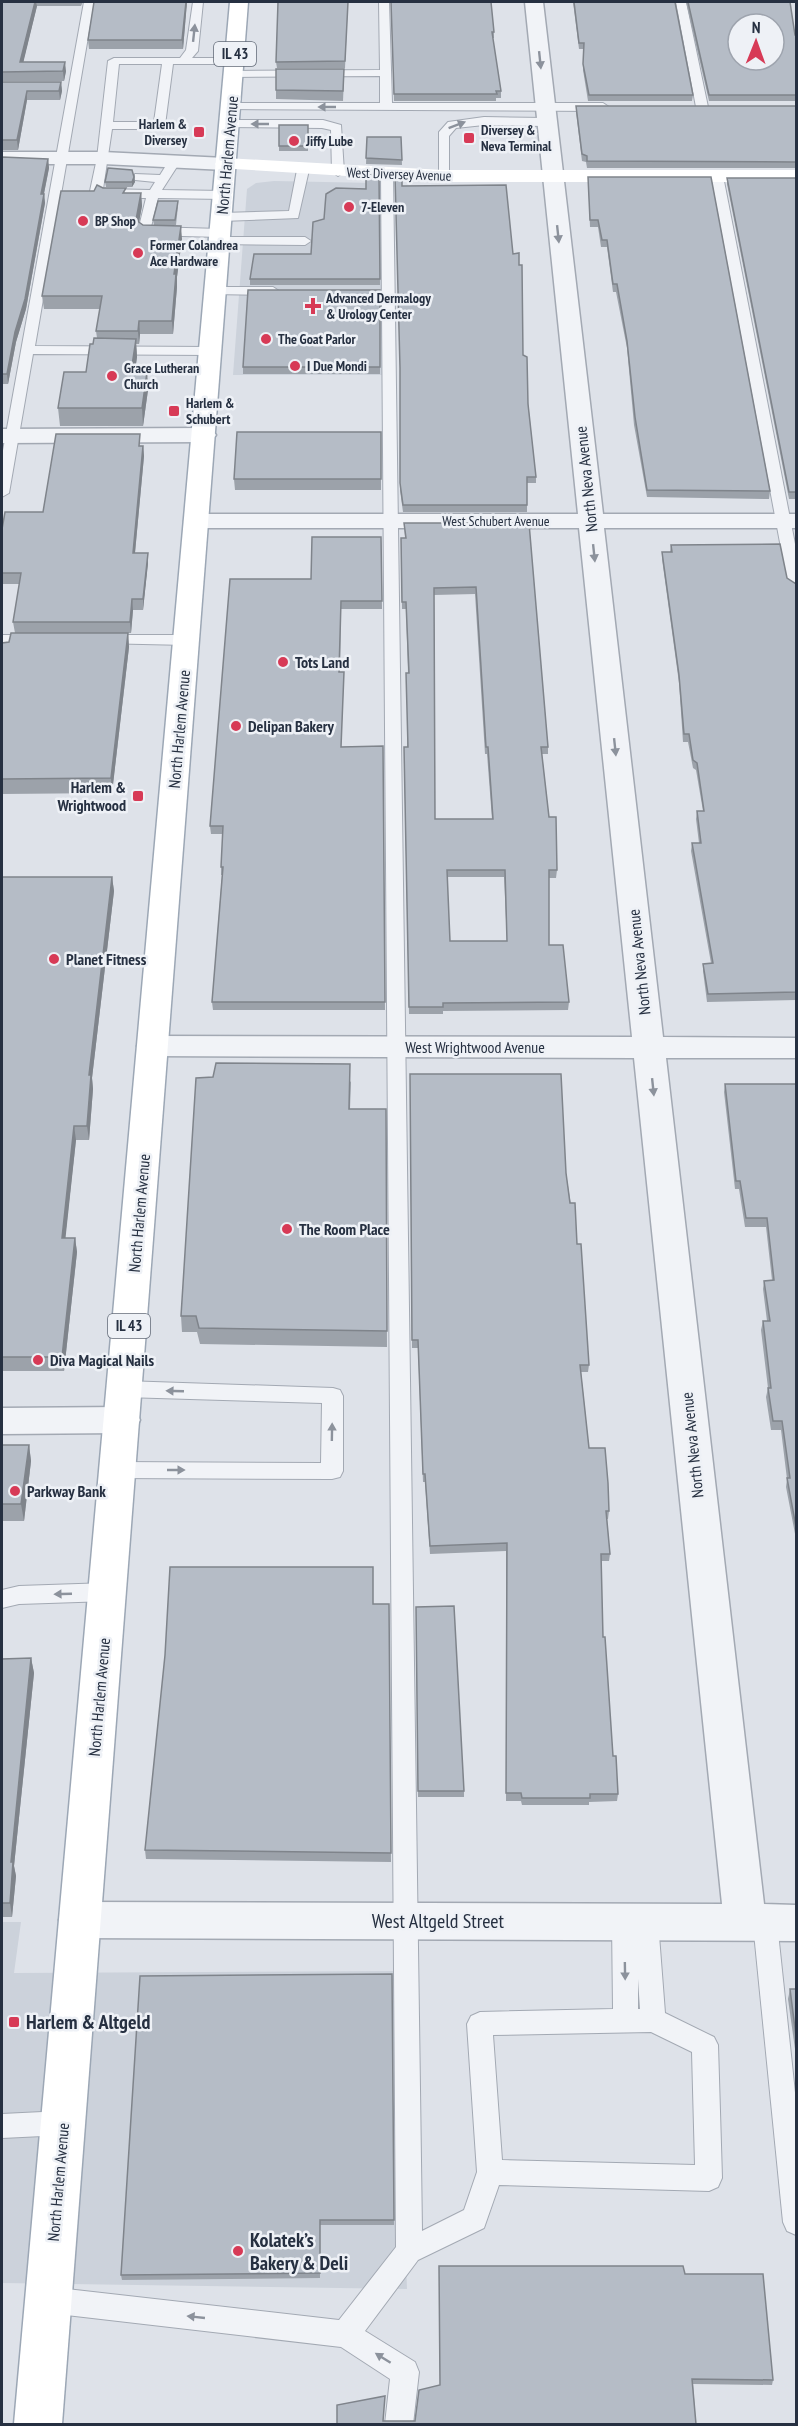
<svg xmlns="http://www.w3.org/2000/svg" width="798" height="2426" viewBox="0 0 798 2426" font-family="'PT Sans Narrow',sans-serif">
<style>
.built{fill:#ccd2db}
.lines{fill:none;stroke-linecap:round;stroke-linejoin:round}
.service-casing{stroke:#a3a9b3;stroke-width:2}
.minor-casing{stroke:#a3a9b3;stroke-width:3}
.primary-casing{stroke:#9ca7b5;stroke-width:3}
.service{fill:#f1f3f7;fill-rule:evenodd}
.minor{fill:#f1f3f7;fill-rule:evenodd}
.secondary{fill:#fff;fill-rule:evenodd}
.primary{fill:#fff;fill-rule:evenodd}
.wall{fill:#9ca2aa;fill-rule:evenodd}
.shaded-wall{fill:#7f848b}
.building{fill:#b5bcc6;stroke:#7f848b;stroke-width:1.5;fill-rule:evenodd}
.oneway{fill:#8c929c}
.poi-dot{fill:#d73a56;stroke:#eef1f6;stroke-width:2}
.labels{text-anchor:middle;stroke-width:5;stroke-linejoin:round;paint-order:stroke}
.far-poi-label{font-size:14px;font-weight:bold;fill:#263041;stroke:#eef1f6;text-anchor:start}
.far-street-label{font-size:14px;fill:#263041;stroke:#eef1f6}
.shield{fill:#eef1f6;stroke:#626a77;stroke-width:1.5}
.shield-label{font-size:15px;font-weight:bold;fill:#263041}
.street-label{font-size:16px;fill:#263041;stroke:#eef1f6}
.poi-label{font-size:16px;font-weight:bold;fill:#263041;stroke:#eef1f6;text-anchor:start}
.near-street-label{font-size:20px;fill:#263041;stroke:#eef1f6}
.near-poi-label{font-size:20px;font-weight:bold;fill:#263041;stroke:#eef1f6;text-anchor:start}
</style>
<rect width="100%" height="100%" fill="#dee2e9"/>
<g class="built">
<polygon points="274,181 375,183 383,186 384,375 233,375 247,189 256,183"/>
<polygon points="2,1922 21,1922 14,1973 396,1971 407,2289 2,2283"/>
</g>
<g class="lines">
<g class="service-casing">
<g id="service">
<polygon points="84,2 94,2 35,346 210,347 217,351 210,355 33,354 9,493 2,497 2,456"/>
<path d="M193,2H203L198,51L192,58H235L241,61L235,64H173L165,125L159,129H112L103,189L150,190L155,182L135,180V174L160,175L170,159H178L180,162L162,190L224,191L230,195L224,199L158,198L151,227L220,229L226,233L220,237L144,235L138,231L146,198H104L90,191L97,158L108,61L114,58H180L186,50ZM119,64H162L154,122H113Z"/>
<polygon points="379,2 389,2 392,103 603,103 609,107 603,111 227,109 227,105 231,103 380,103 380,76 233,77 227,74 233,71 380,70"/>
<polygon points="676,2 686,2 708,107 706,109 702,111 696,107"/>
<polygon points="484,117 546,118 552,122 546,126 484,125 456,128 449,136 449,176 443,180 439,179 439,132 448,122"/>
<polygon points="229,120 323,120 341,125 344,172 338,176 332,172 331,130 322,128 225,127 225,121"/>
<polygon points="303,166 309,170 298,218 222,221 216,217 222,213 289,211 297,170"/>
<path d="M387,170L393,174L422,2231L464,2210L477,2172L467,2024L471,2016L480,2012L613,2009L612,1922L615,1914L624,1911L633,1914L635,1919L637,1914L646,1911L655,1914L658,1922L665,2013L714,2037L718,2045L722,2178L718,2187L709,2191L499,2185L484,2228L418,2260L365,2331L415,2362L419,2372L413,2424H385L390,2379L341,2347L49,2313L39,2309L35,2300L39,2291L49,2287L339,2320L396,2247L381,174ZM638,1979L640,2009H638ZM651,2032L692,2052L695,2165L502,2160L493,2035Z"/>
<polygon points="717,172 723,176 796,549 796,590 788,585 711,176"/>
<polygon points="220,237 305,237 311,241 305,245 216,244 214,241"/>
<polygon points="216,287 273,287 279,291 273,295 211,294 210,291 211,288"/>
<polygon points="2,635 35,635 43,640 35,645 2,645"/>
<polygon points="103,635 187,635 195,640 187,645 98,643 95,640 98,637"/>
<polygon points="124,1381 333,1388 340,1390 343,1396 343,1471 340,1477 332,1479 117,1478 109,1476 106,1470 109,1464 117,1462 321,1463 322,1403 124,1397 117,1395 114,1389 117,1383"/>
<polygon points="108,1583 116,1586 119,1592 116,1598 108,1601 19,1604 2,1608 2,1590 19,1586"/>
<polygon points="765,1912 774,1915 777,1923 796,2102 796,2235 787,2231 783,2222 753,1923 756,1915"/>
<polygon points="63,2111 72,2114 76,2123 72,2132 63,2135 2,2138 2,2114"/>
</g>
</g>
<g class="minor-casing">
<g id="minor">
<polygon points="525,2 543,2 603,514 796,514 796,528 604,528 663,1037 796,1038 796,1058 666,1058 764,1904 796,1905 796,1941 80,1938 65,1933 59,1920 65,1907 80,1902 722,1904 634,1058 153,1056 142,1053 137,1046 142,1039 153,1036 632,1037 579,528 196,528 187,526 184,521 187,516 196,514 578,514"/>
<polygon points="2,152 103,152 225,158 232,160 235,164 232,168 225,170 103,164 2,164"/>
<polygon points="204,428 212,430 216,435 212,440 204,442 2,443 2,429"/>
<polygon points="122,1407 135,1410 140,1420 135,1430 122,1433 2,1434 2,1408"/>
</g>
</g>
<g class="primary-casing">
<polygon id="primary" points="230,2 248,2 62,2424 14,2424"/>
</g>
<use href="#service" class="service"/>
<use href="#minor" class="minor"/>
<polygon class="secondary" points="225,158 443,170 796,170 796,182 443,182 218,168 215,164 218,160"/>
<use href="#primary" class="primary"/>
</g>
<g class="wall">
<polygon points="2,2 83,2 81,6 37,6 23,62 66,71 64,81 2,81"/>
<polygon points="187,2 183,49 89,49 88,40"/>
<polygon points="348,2 345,68 277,68 276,62"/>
<polygon points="390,2 491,2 494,32 494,38 492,38 501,91 501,98 496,98 496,101 394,101 391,2"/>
<polygon points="573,2 675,2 693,95 692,101 588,101 583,70 584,49 579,49"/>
<polygon points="686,2 790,2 795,35 796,35 796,101 709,101"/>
<polygon points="276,69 344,78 343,101 276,99"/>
<polygon points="2,82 61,82 62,91 60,100 27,100 18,150 2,150"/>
<polygon points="576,106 796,106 796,168 587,168 586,162 582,161 576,112"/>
<rect x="279" y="125" width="29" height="26"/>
<polygon points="367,137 401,137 402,165 366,164"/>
<polygon points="2,157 48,159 49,168 44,194 45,203 26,309 16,342 8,384 2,384"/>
<polygon points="379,175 380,285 250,285 250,279 311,254 324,219 366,189"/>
<polygon points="134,177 135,182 132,187 106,187 105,182"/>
<polygon points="588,177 770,491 769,499 647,497 634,425 627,348 616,292 613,292 607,247 601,247 598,227 590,227"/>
<polygon points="727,178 796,178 796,499 789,499 727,184"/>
<polygon points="402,186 523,355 536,477 536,483 527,483 527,512 403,512 400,490"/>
<polygon points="103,188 126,193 141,193 142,206 139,222 143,225 182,239 177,277 177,287 173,334 140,334 139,344 136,344 137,357 135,372 147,372 148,390 143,426 60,426 58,408 86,372 93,344 97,338 96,331 100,309 44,309 42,296 94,191"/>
<polygon points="178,206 176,225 154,225 153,220"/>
<polygon points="380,290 380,374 243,374 243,367"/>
<polygon points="381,432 381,490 235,490 234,479"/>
<polygon points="141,446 143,446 144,456 135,553 148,563 143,610 133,610 131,633 128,633 129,647 112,793 2,794 2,643 9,642 15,633 13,622 20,584 2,584 2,529 43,512"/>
<path d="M404,523H529L548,747V754H542L549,817L557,870L556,878H549V945L569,1002L568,1010L443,1011V1014H409L404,754L407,747L408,673L406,609H402L401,544L405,538ZM475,594L485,754H487L492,819H435L434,595ZM447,877H504L507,941H450Z"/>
<polygon points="381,537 382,609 341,609 340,672 344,672 341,747 383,746 385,1010 213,1010 212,1002 222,875 221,875 221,867 223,834 211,834 210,826 311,579"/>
<polygon points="671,545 787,578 796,584 796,1000 707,1002 703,971 703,964 711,963 691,851 692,843 699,843 696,819 697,811 703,811 696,770 693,768 688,742 683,742 679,683 662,559 662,552 670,552"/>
<polygon points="2,877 112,877 114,891 92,1078 93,1089 89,1140 76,1140 65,1238 75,1238 77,1252 64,1371 2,1371"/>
<polygon points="410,1074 566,1173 577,1244 589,1365 588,1372 581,1372 589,1448 609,1511 608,1519 607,1519 610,1554 609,1561 601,1561 603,1637 613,1756 618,1794 617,1801 589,1802 589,1805 522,1805 521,1801 506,1801 506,1551 430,1554 425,1482 423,1482 418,1348 412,1348"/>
<polygon points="351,1081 350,1109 386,1109 387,1347 200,1344 197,1332 182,1332 181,1316"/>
<polygon points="725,1084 796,1084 796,1539 786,1487 787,1479 781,1430 771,1430 766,1397 768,1388 761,1330 763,1321 767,1321 763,1289 764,1281 772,1280 766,1227 745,1227 739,1189 735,1189 724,1092"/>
<polygon points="2,1445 29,1445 31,1461 24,1521 2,1521"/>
<polygon points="373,1604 389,1604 391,1862 146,1859 145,1850"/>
<polygon points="416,1607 464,1791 464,1797 418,1797"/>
<polygon points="31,1658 34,1673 14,1866 16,1876 12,1917 2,1917 2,1659"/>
<polygon points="392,1974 394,2225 320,2225 320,2278 122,2280 121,2275"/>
<polygon points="790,1989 796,1989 796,2049 795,2049 788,1999"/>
<polygon points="685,2274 773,2380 772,2385 693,2384 696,2424 384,2421 415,2421 440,2385"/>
</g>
<g class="shaded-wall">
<polygon points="35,2 36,2 37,6 21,72 20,62"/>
<polygon points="186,2 187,2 183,49 182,40"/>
<polygon points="65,62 66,71 64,81 63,71"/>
<polygon points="61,82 62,91 60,100 59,91"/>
<polygon points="27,91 27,100 18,150 17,140"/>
<polygon points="48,159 49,168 42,203 41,194"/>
<polygon points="134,177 135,182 132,187 132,182"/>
<polygon points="141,193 142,206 137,233 136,220"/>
<polygon points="44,194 45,203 26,309 16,342 8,384 7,374 15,332"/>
<polygon points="181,226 182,239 177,277 177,287 173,334 172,321 174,274"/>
<polygon points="139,321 140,334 139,344 138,331"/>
<polygon points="136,339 137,357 132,390 131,372"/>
<polygon points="147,372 148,390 143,426 142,408"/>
<polygon points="143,446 144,456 134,563 133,553"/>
<polygon points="148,553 148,563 143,610 143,599"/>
<polygon points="132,599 133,610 131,633 130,622"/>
<polygon points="128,633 129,647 112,793 111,778"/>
<polygon points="112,877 114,891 92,1078 93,1089 89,1140 87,1126 89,1075"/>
<polygon points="74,1126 76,1140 64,1252 62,1238"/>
<polygon points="75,1238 77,1252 64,1371 62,1357"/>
<polygon points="29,1445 31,1461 24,1521 21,1504"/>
<polygon points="31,1658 34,1673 14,1866 16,1876 12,1917 10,1903 11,1862"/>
</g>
<g class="building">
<polygon points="2,2 35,2 20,62 65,62 63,71 2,72"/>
<polygon points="94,2 186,2 182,40 88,40"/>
<polygon points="278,2 348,2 345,61 276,62"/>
<polygon points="391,2 491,2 494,32 492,32 501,91 496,91 497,94 394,94"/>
<polygon points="574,2 675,2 693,95 589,95 583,64 584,43 579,43"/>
<path d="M688,2H790L795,35H796V95H709ZM738,24H774V60H738Z"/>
<polygon points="276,69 344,69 343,91 276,90"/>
<polygon points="2,82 61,82 59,91 27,91 17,140 2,140"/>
<polygon points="576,106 796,106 796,162 587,161 587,156 582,154"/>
<rect x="279" y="125" width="29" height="21"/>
<polygon points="367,137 401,137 402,160 366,158"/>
<polygon points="2,157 48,159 41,194 44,194 25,299 15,332 7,374 2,374"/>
<polygon points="108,168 132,170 134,177 132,182 105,182"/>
<polygon points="366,174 379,175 380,279 250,279 254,254 311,254 313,222 324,219 326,194 336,188 366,189"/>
<polygon points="395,175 402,176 402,186 506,185 513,254 519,253 519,265 522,265 523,355 527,357 528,404 536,477 527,477 527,505 403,505 400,483 400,368"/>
<polygon points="588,177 711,177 770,491 647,490 635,417 627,341 617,284 613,284 607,240 602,240 598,220 590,220"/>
<polygon points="727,178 796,178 796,492 789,492"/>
<polygon points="97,185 103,188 126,188 123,193 141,193 136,220 143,225 181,226 174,274 176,274 172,321 139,321 138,331 96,331 102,296 42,296 61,191 94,191"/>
<polygon points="158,201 178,201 175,220 153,220"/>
<polygon points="248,290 380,290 380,367 243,367"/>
<polygon points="94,338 136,339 131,372 147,372 142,408 58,408 64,372 86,372 90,344 93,344"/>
<polygon points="237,432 381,432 381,479 234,479"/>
<polygon points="56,434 140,434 139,446 143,446 133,553 148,553 143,599 132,599 130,622 13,622 21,573 2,573 2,529 5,512 43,512"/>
<path d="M404,523H529L548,747H541L549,817H556L557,870H549V945H563L569,1002L443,1003V1007H409L404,747H408L406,673H409L406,602H402L401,538H406ZM476,587L486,747H488L493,819H435L434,588ZM447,870H505L507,941H450Z"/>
<polygon points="312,537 381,537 382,601 341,601 339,672 344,672 341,747 383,746 385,1002 212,1002 223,867 221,867 223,826 210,826 230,579 311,579"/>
<polygon points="780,544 787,578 796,584 796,992 708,994 703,964 713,963 692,843 701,843 697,811 704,811 697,763 693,760 689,734 684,734 679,675 662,552 672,552 671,545"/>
<polygon points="11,633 128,633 111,778 2,779 2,643 9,642"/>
<polygon points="2,877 112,877 89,1075 91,1075 87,1126 74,1126 62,1238 75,1238 62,1357 2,1357"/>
<polygon points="216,1063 350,1064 349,1109 386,1109 387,1331 199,1328 196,1316 181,1316 196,1078 213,1077"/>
<polygon points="410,1074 561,1074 566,1173 570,1203 575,1203 577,1244 581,1244 589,1365 580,1365 589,1448 605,1448 608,1483 609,1511 606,1511 610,1554 601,1554 603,1637 605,1637 613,1756 616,1756 618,1794 590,1794 590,1798 522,1798 521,1793 506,1793 507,1543 430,1546 425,1474 423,1474 418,1340 412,1340"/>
<polygon points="725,1084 796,1084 796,1527 787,1478 790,1478 782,1421 773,1421 768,1388 771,1388 763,1321 770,1321 764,1281 774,1280 767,1218 746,1218 740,1181 736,1181"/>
<polygon points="2,1445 29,1445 21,1504 2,1504"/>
<polygon points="170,1567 373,1567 373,1604 389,1604 391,1853 145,1850 165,1655"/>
<polygon points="454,1606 464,1791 418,1791 416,1607"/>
<polygon points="31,1658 11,1862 13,1862 10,1903 2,1903 2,1659"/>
<polygon points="392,1974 394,2220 320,2220 320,2273 121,2275 140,1976"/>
<polygon points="790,1989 796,1989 796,2036"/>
<polygon points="439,2266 683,2266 685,2274 763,2274 773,2380 692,2379 696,2424 337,2424 337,2405 385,2396 383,2421 415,2421 419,2390 440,2385"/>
</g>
<defs><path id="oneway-solid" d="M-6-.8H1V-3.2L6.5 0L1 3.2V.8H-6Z" transform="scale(1.5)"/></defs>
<g class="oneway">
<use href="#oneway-solid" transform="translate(194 33) rotate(-84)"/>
<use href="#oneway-solid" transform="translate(540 60) rotate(84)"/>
<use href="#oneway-solid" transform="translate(327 107) rotate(-180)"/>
<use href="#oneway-solid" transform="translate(260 124) rotate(-180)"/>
<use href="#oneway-solid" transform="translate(457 125) rotate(-21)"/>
<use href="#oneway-solid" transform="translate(558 234) rotate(84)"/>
<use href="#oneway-solid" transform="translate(594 553) rotate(84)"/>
<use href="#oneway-solid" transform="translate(615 747) rotate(84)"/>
<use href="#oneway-solid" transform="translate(653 1087) rotate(84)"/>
<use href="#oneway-solid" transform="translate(175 1391) rotate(-178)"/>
<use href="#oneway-solid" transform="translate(332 1432) rotate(-89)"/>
<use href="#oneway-solid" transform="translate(176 1470)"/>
<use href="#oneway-solid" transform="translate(63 1594) rotate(178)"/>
<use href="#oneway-solid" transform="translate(625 1971) rotate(89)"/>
<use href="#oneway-solid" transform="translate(196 2317) rotate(-174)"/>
<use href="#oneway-solid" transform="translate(383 2358) rotate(-148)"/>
</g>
<g class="poi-dot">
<rect x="193" y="126" width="12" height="12" rx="3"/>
<rect x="463" y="132" width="12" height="12" rx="3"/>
<circle cx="294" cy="141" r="6"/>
<circle cx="349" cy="207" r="6"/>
<circle cx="83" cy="221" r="6"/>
<circle cx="138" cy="253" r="6"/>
<path d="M310 297h6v6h6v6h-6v6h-6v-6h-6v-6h6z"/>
<circle cx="266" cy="339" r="6"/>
<circle cx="295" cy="366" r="6"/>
<circle cx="112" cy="376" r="6"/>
<rect x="168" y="405" width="12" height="12" rx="3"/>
<circle cx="283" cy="662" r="6"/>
<circle cx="236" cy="726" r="6"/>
<rect x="132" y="790" width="12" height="12" rx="3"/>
<circle cx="54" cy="959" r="6"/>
<circle cx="287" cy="1229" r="6"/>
<circle cx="38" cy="1360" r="6"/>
<circle cx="15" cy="1491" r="6"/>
<rect x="8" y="2016" width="12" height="12" rx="3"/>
<circle cx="238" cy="2251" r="6"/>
</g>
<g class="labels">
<g class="far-poi-label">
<text x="187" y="129" text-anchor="end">Harlem &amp;<tspan x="187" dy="16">Diversey</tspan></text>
<text x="481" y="135">Diversey &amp;<tspan x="481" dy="16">Neva Terminal</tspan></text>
<text x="306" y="146">Jiffy Lube</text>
<text x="361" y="212">7-Eleven</text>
<text x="95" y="226">BP Shop</text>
<text x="150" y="250">Former Colandrea<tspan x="150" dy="16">Ace Hardware</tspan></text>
<text x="326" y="303">Advanced Dermalogy<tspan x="326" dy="16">&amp; Urology Center</tspan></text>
<text x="278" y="344">The Goat Parlor</text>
<text x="307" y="371">I Due Mondi</text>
<text x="124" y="373">Grace Lutheran<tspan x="124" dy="16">Church</tspan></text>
<text x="186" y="408">Harlem &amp;<tspan x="186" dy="16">Schubert</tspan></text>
</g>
<g class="far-street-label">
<text transform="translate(399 174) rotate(2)" y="5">West Diversey Avenue</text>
<text x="496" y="526">West Schubert Avenue</text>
</g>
<g class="shield">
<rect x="214" y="42" width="42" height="24" rx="4.5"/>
<rect x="108" y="1314" width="42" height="24" rx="4.5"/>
</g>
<g class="shield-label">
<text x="235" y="59">IL 43</text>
<text x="129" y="1331">IL 43</text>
</g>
<g class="street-label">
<text transform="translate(227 155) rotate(-85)" y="6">North Harlem Avenue</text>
<text transform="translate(586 479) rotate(-96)" y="6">North Neva Avenue</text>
<text transform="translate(179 729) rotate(-85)" y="6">North Harlem Avenue</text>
<text transform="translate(639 962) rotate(-96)" y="6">North Neva Avenue</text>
<text x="475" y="1053">West Wrightwood Avenue</text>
<text transform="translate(139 1213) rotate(-85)" y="6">North Harlem Avenue</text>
<text transform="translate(692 1445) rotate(-96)" y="6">North Neva Avenue</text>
<text transform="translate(99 1697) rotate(-85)" y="6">North Harlem Avenue</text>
<text transform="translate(58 2182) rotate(-85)" y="6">North Harlem Avenue</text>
</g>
<g class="poi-label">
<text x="295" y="668">Tots Land</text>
<text x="248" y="732">Delipan Bakery</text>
<text x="126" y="793" text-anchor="end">Harlem &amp;<tspan x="126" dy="18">Wrightwood</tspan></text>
<text x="66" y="965">Planet Fitness</text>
<text x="299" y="1235">The Room Place</text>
<text x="50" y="1366">Diva Magical Nails</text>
<text x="27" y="1497">Parkway Bank</text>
</g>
<g class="near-street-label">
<text x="438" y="1928">West Altgeld Street</text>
</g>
<g class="near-poi-label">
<text x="26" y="2029">Harlem &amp; Altgeld</text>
<text x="250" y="2247">Kolatek’s<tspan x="250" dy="23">Bakery &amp; Deli</tspan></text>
</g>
</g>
<rect width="798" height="2426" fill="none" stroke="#263041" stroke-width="6"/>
<g transform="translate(756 42) rotate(1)"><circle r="28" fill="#eef1f6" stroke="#9ea4ae" stroke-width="1.5"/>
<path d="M0-4.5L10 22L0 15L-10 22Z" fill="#d73a56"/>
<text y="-9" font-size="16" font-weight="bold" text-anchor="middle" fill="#263041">N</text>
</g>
</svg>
